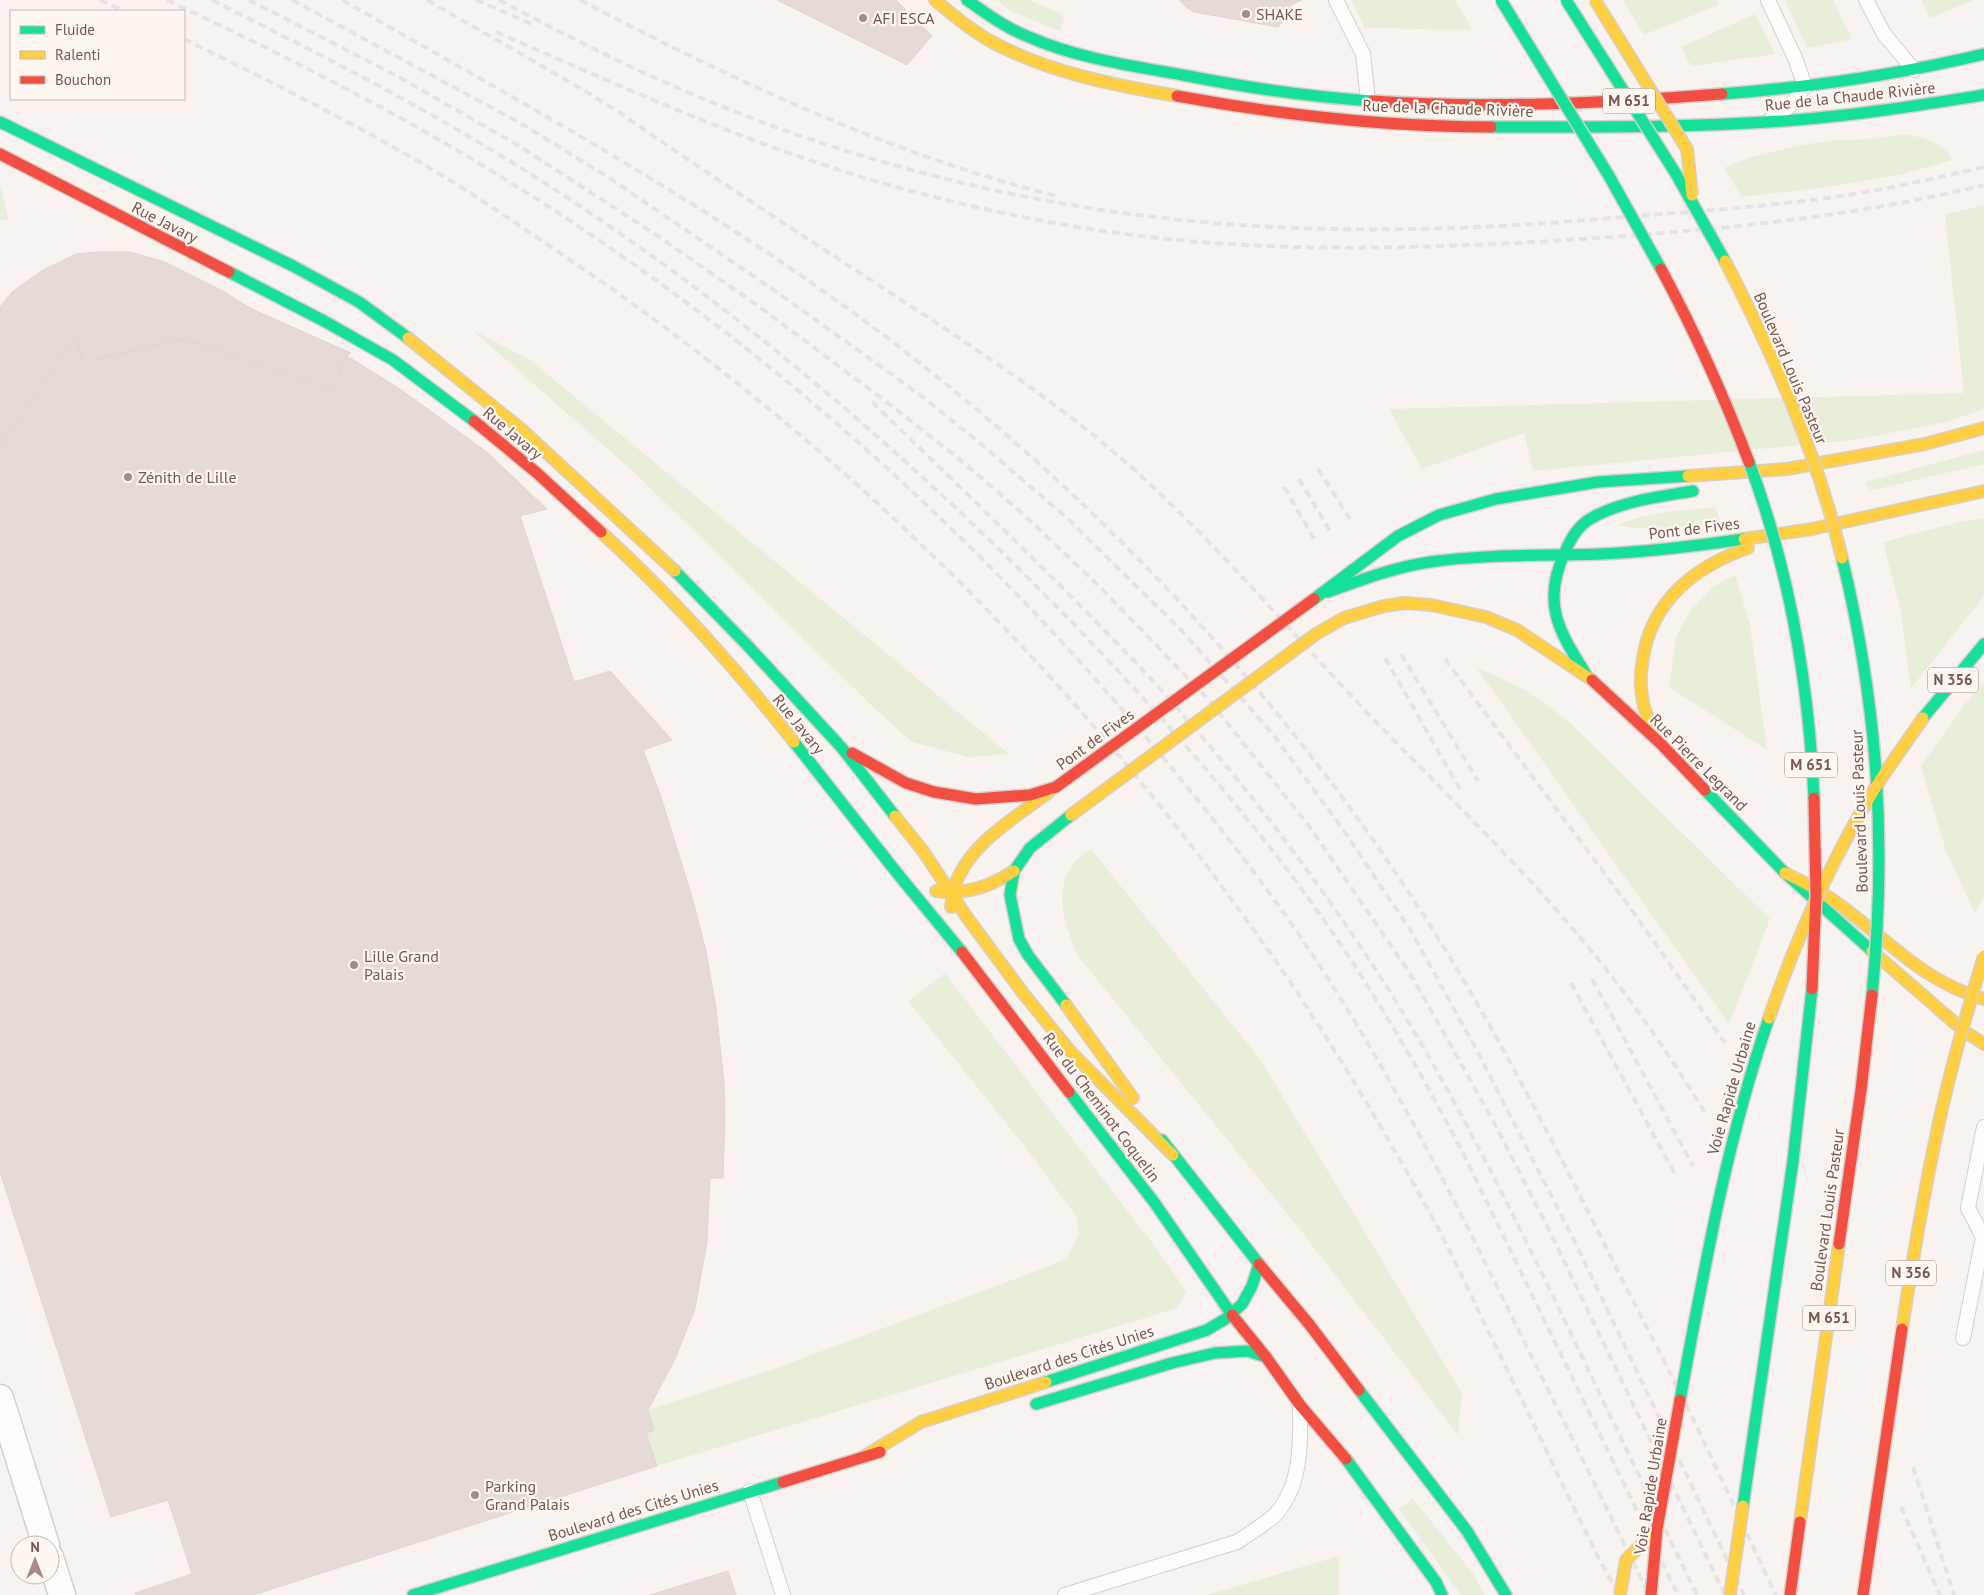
<svg xmlns="http://www.w3.org/2000/svg" width="1984" height="1595" viewBox="0 0 1984 1595" font-family="'PT Sans',sans-serif">
<style>
.green{fill:#e8eed9}
.building{fill:#e5dad5;stroke:#e1d5d0}
.lines{fill:none;stroke-linecap:round;stroke-linejoin:round}
.lane-casing{stroke:#d7ceca;stroke-width:16}
.street-casing{stroke:#d7ceca;stroke-width:29}
.fast-casing{stroke:#d8ceca;stroke-width:14}
.slow-casing{stroke:#d8ceca;stroke-width:14}
.jam-casing{stroke:#d8ceca;stroke-width:14}
.lane{stroke:#fefdfc;stroke-width:14}
.street{stroke:#fefdfc;stroke-width:26}
.fast{stroke:#16e098;stroke-width:11}
.slow{stroke:#ffcf43;stroke-width:11}
.jam{stroke:#f24e42;stroke-width:11}
.rail{stroke:#e5e3e6;stroke-width:4;stroke-dasharray:8 5;stroke-linecap:butt}
.fast-bridge-casing{stroke:#d8ceca;stroke-width:14;stroke-linecap:butt}
.slow-bridge-casing{stroke:#d8ceca;stroke-width:14;stroke-linecap:butt}
.jam-bridge-casing{stroke:#d8ceca;stroke-width:14;stroke-linecap:butt}
.fast-bridge{stroke:#16e098;stroke-width:11}
.slow-bridge{stroke:#ffcf43;stroke-width:11}
.jam-bridge{stroke:#f24e42;stroke-width:11}
.poi-dot{fill:#a48d85;stroke:#fef7f1;stroke-width:2}
.labels{text-anchor:middle;stroke-width:4.5;stroke-linejoin:round;paint-order:stroke}
.shield{fill:#fef7f1;stroke:#a0867e;stroke-width:1}
.shield-label{font-size:15px;font-weight:bold;fill:#77564d}
.poi-label{font-size:16px;fill:#77564d;stroke:#fef7f1;text-anchor:start}
.street-label{font-size:16px;fill:#77564d;stroke:#fef7f1}
</style>
<rect width="100%" height="100%" fill="#f8f3ee"/>
<g class="green">
<polygon points="997,0 1029,0 1062,14 1064,20 1060,31 1011,11"/>
<polygon points="1351,0 1455,0 1473,30 1365,28"/>
<polygon points="1623,0 1716,0 1719,5 1644,35"/>
<polygon points="1785,0 1833,0 1852,39 1807,48"/>
<polygon points="1921,0 1974,0 1930,18"/>
<polygon points="1755,14 1775,54 1691,66 1681,47"/>
<path d="M1904,134C1924,138 1943,141 1952,160L1903,174L1834,186L1742,197L1724,168L1748,158L1802,145L1836,140L1873,139Z"/>
<polygon points="0,187 1,189 9,221 0,219"/>
<polygon points="1984,205 1984,409 1946,422 1853,440 1533,471 1524,433 1422,469 1389,409 1964,393 1945,214"/>
<polygon points="471,329 530,360 1009,754 969,757 912,742 874,708 636,474"/>
<polygon points="1984,450 1984,464 1869,491 1866,482"/>
<path d="M1715,507L1721,522C1683,528 1655,532 1617,525C1648,512 1682,511 1715,507Z"/>
<polygon points="1984,518 1984,596 1911,688 1901,612 1883,542 1959,522"/>
<polygon points="1735,575 1750,625 1767,750 1669,687 1676,637 1690,611 1714,586"/>
<polygon points="1476,667 1526,690 1569,722 1770,919 1729,1024"/>
<polygon points="1984,683 1984,895 1975,913 1946,851 1921,766 1966,703"/>
<path d="M1091,849L1260,1059L1462,1393L1458,1435L1298,1227L1078,956C1065,926 1051,889 1076,861C1080,856 1086,852 1091,849Z"/>
<polygon points="945,973 1159,1252 1186,1291 1178,1308 657,1466 646,1433 654,1430 648,1410 771,1370 1044,1268 1067,1258 1079,1234 1076,1216 1022,1143 908,1001"/>
<polygon points="1413,1499 1475,1576 1484,1595 1461,1595 1399,1509"/>
<polygon points="1339,1556 1339,1595 1208,1595"/>
</g>
<g class="building">
<polygon points="777,0 896,0 932,36 907,65"/>
<polygon points="1179,0 1302,0 1291,5 1288,15 1278,27 1194,12 1186,7"/>
<polygon points="97,252 130,252 165,262 221,290 252,309 351,353 347,356 332,390 185,339 84,362 75,336 0,447 0,307 12,292 43,270 76,254"/>
<polygon points="75,336 84,362 185,339 332,390 347,356 400,389 488,453 547,509 520,516 574,682 610,671 672,740 643,750 660,794 692,897 706,951 716,1009 724,1082 725,1119 723,1178 710,1178 707,1242 695,1309 675,1359 648,1410 654,1430 646,1433 657,1466 253,1595 136,1595 135,1593 192,1574 168,1500 111,1517 0,1172 0,447"/>
<polygon points="728,1571 736,1595 650,1595"/>
</g>
<g class="lines">
<g class="lane-casing">
<g id="lane">
<polyline points="1336,0 1363,54 1368,101"/>
<polyline points="1768,0 1795,58 1805,86 1789,107 1773,116"/>
<polyline points="1866,0 1884,34 1914,70"/>
<polyline points="1963,1338 1983,1237 1968,1208 1984,1127"/>
<polyline points="750,1491 783,1595"/>
<path d="M1065,1595L1237,1542C1250,1533 1264,1525 1275,1515C1301,1487 1301,1444 1300,1408"/>
</g>
</g>
<g class="street-casing">
<g id="street">
<polyline points="0,1398 46,1545"/>
<polyline points="50,1557 62,1595"/>
</g>
</g>
<g class="fast-casing">
<g id="fast">
<path d="M967,0C987,14 1006,28 1029,37C1079,59 1134,66 1188,76C1249,88 1311,97 1373,101"/>
<path d="M1722,94C1812,87 1896,75 1984,54"/>
<polyline points="0,122 293,266 359,302 408,338"/>
<path d="M1491,127C1592,127 1694,128 1795,120C1859,115 1921,105 1984,95"/>
<polyline points="229,272 324,321 393,360 474,421"/>
<polyline points="675,571 748,646 842,748 895,816"/>
<path d="M1328,592C1361,580 1395,567 1430,562C1486,554 1544,556 1600,554C1648,552 1696,546 1744,539"/>
<polyline points="1314,599 1398,536 1439,515 1496,499 1598,482 1688,476"/>
<path d="M1587,676C1559,631 1541,604 1565,552C1570,540 1578,526 1590,519C1620,501 1659,497 1693,491"/>
<polyline points="1923,718 1984,644"/>
<polyline points="794,742 897,873 962,952"/>
<polyline points="1705,790 1785,873 1872,951"/>
<polyline points="1066,1005 1028,955 1019,939 1010,895 1014,871 1030,848 1071,815"/>
<polyline points="1069,1092 1154,1202 1232,1315"/>
<polyline points="1046,1382 1207,1330 1227,1318 1242,1304 1252,1286 1259,1264 1162,1140"/>
<polyline points="1359,1390 1467,1531 1506,1595"/>
<polyline points="1036,1404 1172,1363 1215,1353 1248,1351 1266,1357"/>
<polyline points="1346,1459 1436,1582 1442,1595"/>
<polyline points="413,1595 783,1482"/>
</g>
</g>
<g class="slow-casing">
<g id="slow">
<path d="M935,0C954,16 972,31 994,43C1051,73 1114,85 1177,96"/>
<polyline points="408,338 521,429 675,571"/>
<polyline points="1688,476 1787,469 1925,444 1984,428"/>
<path d="M601,532C671,596 735,667 794,742"/>
<polyline points="1744,539 1812,529 1984,491"/>
<polyline points="1344,618 1384,606 1405,603 1431,605 1486,617 1517,630 1592,680"/>
<path d="M1656,735C1652,726 1647,717 1644,707C1640,691 1640,674 1643,658C1652,600 1696,566 1748,548"/>
<polyline points="895,816 923,851 966,916 1023,993 1070,1051 1173,1155"/>
<path d="M1785,873C1806,883 1826,894 1844,908C1891,943 1926,983 1984,999"/>
<path d="M936,891C966,895 989,887 1014,871"/>
<path d="M951,907C952,901 952,894 954,888C968,844 1015,818 1049,792"/>
<polyline points="1872,951 1964,1031 1984,1044"/>
<polyline points="1066,1005 1133,1098"/>
<polyline points="863,1457 921,1422 1046,1382"/>
</g>
</g>
<g class="jam-casing">
<g id="jam">
<path d="M1177,96C1281,115 1385,127 1491,127"/>
<path d="M1373,101C1489,109 1606,103 1722,94"/>
<polyline points="0,154 229,272"/>
<polyline points="474,421 537,473 601,532"/>
<polyline points="1592,680 1661,744 1705,790"/>
<polyline points="852,753 906,783 934,792 976,799 1030,795 1056,787"/>
<polyline points="962,952 1069,1092"/>
<polyline points="1259,1264 1309,1324 1359,1390"/>
<polyline points="1232,1315 1266,1357 1300,1405 1346,1459"/>
<polyline points="783,1482 880,1452"/>
</g>
</g>
<use href="#lane" class="lane"/>
<use href="#street" class="street"/>
<use href="#fast" class="fast"/>
<use href="#slow" class="slow"/>
<use href="#jam" class="jam"/>
<g class="rail">
<polyline points="100,0 125,11"/>
<path d="M167,0C279,53 389,108 495,173C747,327 971,527 1160,754C1222,829 1282,905 1334,988C1402,1095 1459,1209 1515,1323C1560,1414 1605,1504 1649,1595"/>
<path d="M212,0C311,50 409,99 503,157C667,257 817,378 957,509C1066,612 1171,723 1265,841C1341,936 1409,1048 1465,1157L1678,1595"/>
<polyline points="249,0 397,76 516,144 652,232 757,305 884,400 958,458 1023,514 1099,586 1209,700 1309,826 1409,972 1440,1026 1497,1128 1549,1230 1725,1595"/>
<polyline points="292,0 522,124 614,181 778,293 919,394 975,439 1066,517 1182,631 1272,733 1342,828 1411,931 1475,1047 1572,1236 1744,1595"/>
<path d="M342,0C540,113 742,222 921,364C1126,526 1306,724 1443,946C1505,1047 1558,1152 1611,1257C1632,1300 1655,1342 1676,1385C1711,1454 1742,1525 1776,1595"/>
<path d="M427,0L582,89L620,113C698,167 777,219 857,271C932,320 1007,368 1078,423C1183,504 1268,607 1358,703C1435,784 1517,861 1589,948C1631,999 1670,1055 1705,1113"/>
<polyline points="476,0 532,24"/>
<path d="M499,0C571,38 645,76 721,106C904,180 1099,221 1297,228C1402,232 1507,227 1612,218C1688,212 1765,207 1841,196C1889,189 1937,178 1984,167"/>
<path d="M580,0C731,79 891,155 1057,196"/>
<path d="M496,32C632,91 767,153 911,191C1020,220 1131,239 1244,245C1361,251 1480,246 1597,238C1727,229 1857,216 1984,185"/>
<path d="M184,39C260,76 337,115 411,157C460,185 507,217 554,249C806,418 1027,627 1209,869C1243,915 1277,961 1308,1009C1352,1077 1394,1147 1433,1219C1457,1263 1477,1309 1499,1353C1532,1420 1564,1488 1597,1555L1619,1595"/>
<path d="M872,402C962,489 1053,576 1139,666C1222,755 1303,859 1370,961C1446,1076 1506,1200 1566,1323C1609,1414 1653,1504 1697,1595"/>
<polyline points="1318,469 1350,519"/>
<polyline points="1299,479 1331,533"/>
<polyline points="1284,487 1316,542"/>
<polyline points="1401,654 1478,781"/>
<polyline points="1385,658 1461,791"/>
<polyline points="1445,659 1631,909 1725,1043"/>
<polyline points="1592,979 1693,1166"/>
<polyline points="1571,983 1676,1176"/>
<polyline points="1913,1467 1954,1595"/>
<polyline points="1901,1507 1940,1595"/>
</g>
<g class="fast-bridge-casing">
<g id="fast-bridge">
<polyline points="1501,0 1609,176 1661,269"/>
<polyline points="1566,0 1676,174 1725,261"/>
<path d="M1749,462C1789,569 1809,685 1814,798"/>
<path d="M1842,558C1878,706 1887,843 1872,995"/>
<path d="M1680,1400C1704,1271 1726,1142 1769,1018"/>
<polyline points="1743,1506 1793,1161 1812,989"/>
</g>
</g>
<g class="slow-bridge-casing">
<g id="slow-bridge">
<polyline points="1595,0 1687,149 1692,195"/>
<path d="M1725,261C1774,356 1817,453 1842,558"/>
<polyline points="1071,815 1316,634 1344,618"/>
<path d="M1769,1018C1796,939 1831,861 1874,790C1889,765 1907,742 1923,718"/>
<path d="M1902,1329C1913,1257 1925,1185 1941,1113C1953,1060 1968,1008 1984,956"/>
<polyline points="1800,1522 1839,1244"/>
<polyline points="1620,1595 1626,1560 1657,1529"/>
<polyline points="1730,1595 1743,1506"/>
</g>
</g>
<g class="jam-bridge-casing">
<g id="jam-bridge">
<path d="M1661,269C1695,332 1724,396 1749,462"/>
<polyline points="1056,787 1314,599"/>
<polyline points="1812,989 1816,895 1814,798"/>
<polyline points="1839,1244 1861,1090 1872,995"/>
<polyline points="1651,1595 1657,1529 1680,1400"/>
<polyline points="1790,1595 1800,1522"/>
<polyline points="1863,1595 1902,1329"/>
</g>
</g>
<use href="#fast-bridge" class="fast-bridge"/>
<use href="#slow-bridge" class="slow-bridge"/>
<use href="#jam-bridge" class="jam-bridge"/>
</g>
<g class="poi-dot">
<circle cx="1246" cy="14" r="5"/>
<circle cx="863" cy="18" r="5"/>
<circle cx="128" cy="477" r="5"/>
<circle cx="354" cy="965" r="5"/>
<circle cx="475" cy="1495" r="5"/>
</g>
<g class="labels">
<g class="shield">
<rect x="1603" y="88.5" width="52" height="25" rx="4"/>
<rect x="1928" y="667.5" width="50" height="25" rx="4"/>
<rect x="1785" y="752.5" width="52" height="25" rx="4"/>
<rect x="1886" y="1260.5" width="50" height="25" rx="4"/>
<rect x="1803" y="1305.5" width="52" height="25" rx="4"/>
</g>
<g class="shield-label">
<text x="1629" y="106">M 651</text>
<text x="1953" y="685">N 356</text>
<text x="1811" y="770">M 651</text>
<text x="1911" y="1278">N 356</text>
<text x="1829" y="1323">M 651</text>
</g>
<g class="poi-label">
<text x="1256" y="20">SHAKE</text>
<text x="873" y="24">AFI ESCA</text>
<text x="138" y="483">Zénith de Lille</text>
<text x="364" y="962">Lille Grand<tspan x="364" dy="18">Palais</tspan></text>
<text x="485" y="1492">Parking<tspan x="485" dy="18">Grand Palais</tspan></text>
</g>
<g class="street-label">
<text transform="translate(1850 96) rotate(-6)" y="6">Rue de la Chaude Rivière</text>
<text transform="translate(1448 108) rotate(2)" y="6">Rue de la Chaude Rivière</text>
<text transform="translate(165 222) rotate(27)" y="6">Rue Javary</text>
<text transform="translate(1791 368) rotate(67)" y="6">Boulevard Louis Pasteur</text>
<text transform="translate(513 433) rotate(40)" y="6">Rue Javary</text>
<text transform="translate(1694 528) rotate(-7)" y="6">Pont de Fives</text>
<text transform="translate(799 724) rotate(51)" y="6">Rue Javary</text>
<text transform="translate(1095 739) rotate(-36)" y="6">Pont de Fives</text>
<text transform="translate(1699 762) rotate(45)" y="6">Rue Pierre Legrand</text>
<text transform="translate(1859 811) rotate(-92)" y="6">Boulevard Louis Pasteur</text>
<text transform="translate(1731 1088) rotate(-74)" y="6">Voie Rapide Urbaine</text>
<text transform="translate(1102 1107) rotate(53)" y="6">Rue du Cheminot Coquelin</text>
<text transform="translate(1827 1210) rotate(-82)" y="6">Boulevard Louis Pasteur</text>
<text transform="translate(1069 1357) rotate(-18)" y="6">Boulevard des Cités Unies</text>
<text transform="translate(1650 1486) rotate(-81)" y="6">Voie Rapide Urbaine</text>
<text transform="translate(633 1510) rotate(-17)" y="6">Boulevard des Cités Unies</text>
</g>
</g>
<rect x="10" y="10" width="175" height="90" fill="#fef7f1" stroke="#c8b7af"/>
<rect x="20" y="26" width="25" height="8" fill="#16e098" stroke="#c8b7af"/>
<text x="55" y="35" font-size="15" fill="#77564d">Fluide</text>
<rect x="20" y="51" width="25" height="8" fill="#ffcf43" stroke="#c8b7af"/>
<text x="55" y="60" font-size="15" fill="#77564d">Ralenti</text>
<rect x="20" y="76" width="25" height="8" fill="#f24e42" stroke="#c8b7af"/>
<text x="55" y="85" font-size="15" fill="#77564d">Bouchon</text>
<g transform="translate(35 1560)"><circle r="24" fill="#fef7f1" stroke="#c8b7af"/>
<path d="M0-4L9 19L0 12L-9 19Z" fill="#a48d85"/>
<text y="-8" font-size="14" font-weight="bold" text-anchor="middle" fill="#77564d">N</text>
</g>
</svg>
